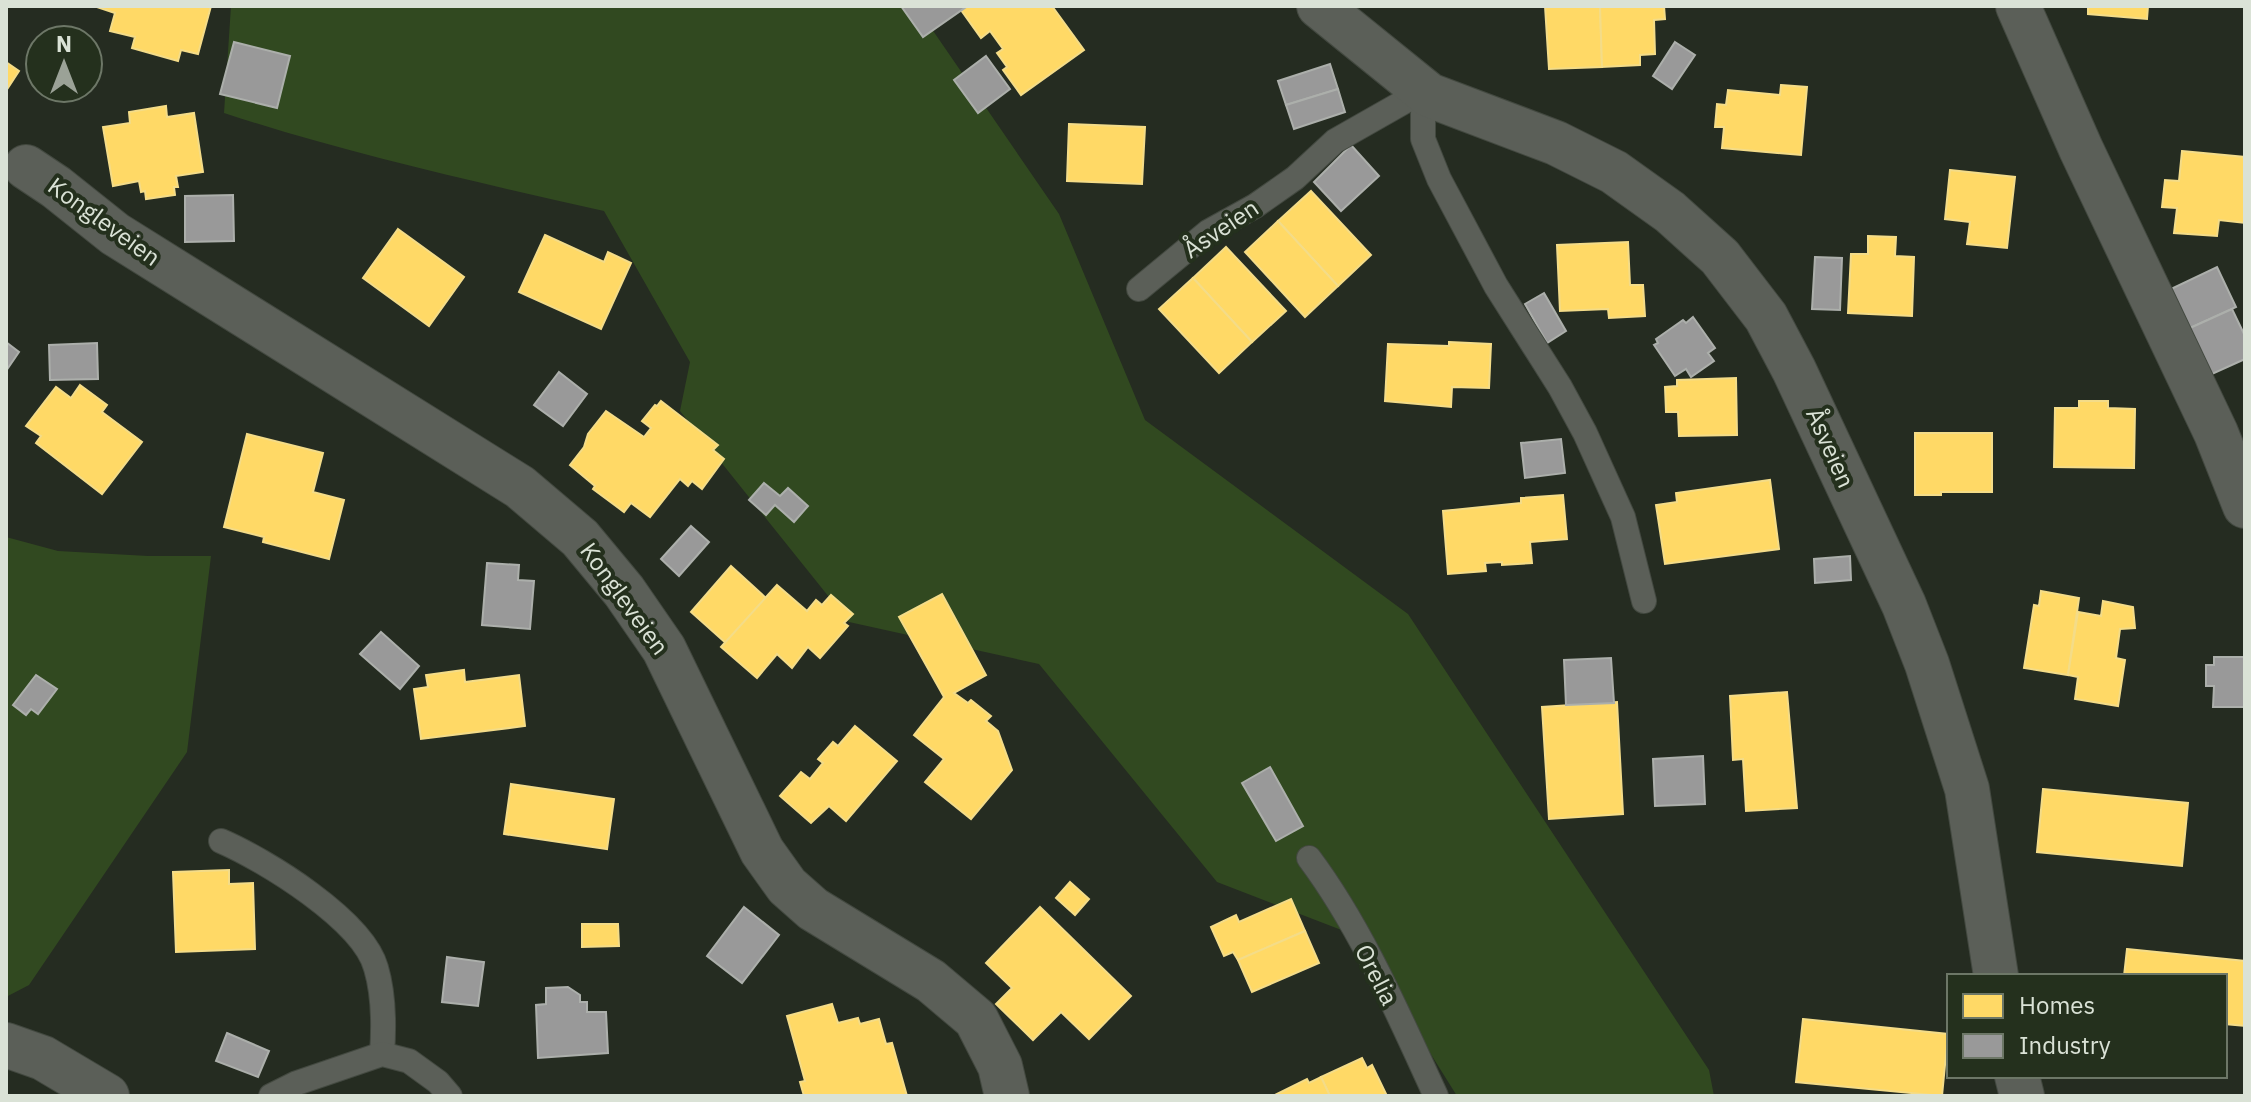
<svg xmlns="http://www.w3.org/2000/svg" width="2251" height="1102" viewBox="0 0 2251 1102" font-family="'IBM Plex Sans',sans-serif">
<style>
.green{fill:#314920}
.homes{fill:#ffd966;stroke:#f4dc88;stroke-width:2}
.industry{fill:#999;stroke:#acafab;stroke-width:2}
.lines{fill:none;stroke-linecap:round;stroke-linejoin:round}
.lane-casing{stroke:#434940;stroke-width:26}
.street-casing{stroke:#434940;stroke-width:46}
.lane{stroke:#5b5f58;stroke-width:24}
.street{stroke:#5b5f58;stroke-width:44}
.labels{text-anchor:middle;stroke-width:8;stroke-linejoin:round;paint-order:stroke}
.street-label{font-size:24px;fill:#dae2d6;stroke:#24301d}
</style>
<rect width="100%" height="100%" fill="#252c21"/>
<g class="green">
<path d="M231,6H916L1059,214L1145,420L1408,614L1709,1070L1714,1096H1457L1357,936L1217,882L1039,664L849,622L680,411L690,362L604,211C476,182 349,154 224,113Z"/>
<polygon points="6,537 58,551 148,556 211,556 187,752 29,985 6,997"/>
</g>
<g class="homes">
<polygon points="94,6 211,6 198,54 181,50 178,61 132,48 135,37 110,31 115,13"/>
<polygon points="1052,6 1084,50 1021,95 1003,70 1007,67 997,53 1003,49 990,31 981,38 961,10 967,6"/>
<polygon points="1545,6 1600,6 1602,67 1549,69"/>
<polygon points="1600,6 1664,6 1665,19 1654,20 1655,54 1640,55 1640,65 1602,67"/>
<polygon points="2088,6 2148,6 2147,19 2088,14"/>
<polygon points="6,62 19,71 6,91"/>
<polygon points="1781,85 1807,87 1801,155 1722,148 1724,127 1715,127 1717,104 1726,105 1728,90 1780,95"/>
<polygon points="166,106 167,117 194,113 203,172 176,176 178,187 174,187 175,195 146,199 145,191 141,192 139,181 113,186 103,127 130,123 129,112"/>
<polygon points="1069,124 1145,127 1142,184 1067,181"/>
<polygon points="2182,151 2245,157 2245,223 2219,220 2217,236 2174,233 2177,208 2162,207 2165,180 2179,181"/>
<polygon points="1950,170 2015,177 2007,248 1967,244 1970,222 1945,219"/>
<polygon points="1311,191 1371,255 1338,286 1278,221"/>
<polygon points="1278,221 1338,286 1305,317 1245,252"/>
<polygon points="398,229 464,277 429,326 363,278"/>
<polygon points="545,235 604,262 608,252 631,263 601,329 519,292"/>
<polygon points="1868,236 1896,237 1895,256 1914,257 1912,316 1848,313 1851,254 1868,254"/>
<polygon points="1628,242 1630,285 1643,285 1645,316 1609,318 1608,309 1560,311 1557,245"/>
<polygon points="1226,247 1286,311 1252,342 1193,278"/>
<polygon points="1193,278 1252,342 1219,373 1159,309"/>
<polygon points="1449,342 1491,344 1489,388 1452,387 1451,407 1385,401 1388,344 1449,346"/>
<polygon points="1736,378 1737,435 1679,436 1678,412 1666,412 1665,387 1677,386 1677,380"/>
<polygon points="80,385 107,405 102,412 142,442 102,494 36,443 41,436 26,426 56,387 71,398"/>
<polygon points="661,401 718,445 713,450 724,459 702,489 692,481 688,486 680,479 650,517 631,503 624,512 593,489 595,486 570,465 584,447 588,434 606,411 644,437 651,428 642,421 655,405 657,406"/>
<polygon points="2079,401 2108,401 2108,408 2135,409 2134,468 2054,467 2055,408 2079,408"/>
<polygon points="1915,433 1992,433 1992,492 1941,492 1941,495 1915,495"/>
<polygon points="247,434 323,453 313,492 344,500 329,559 263,542 264,537 224,527"/>
<polygon points="1770,480 1779,549 1665,564 1656,505 1677,502 1676,493"/>
<polygon points="1563,495 1567,539 1530,542 1532,563 1502,565 1502,562 1485,563 1486,571 1448,574 1443,511 1521,503 1521,498"/>
<polygon points="731,566 766,598 727,644 691,612"/>
<polygon points="777,585 807,611 816,600 822,605 831,595 853,614 844,623 848,626 820,658 808,647 792,668 777,654 757,678 721,647"/>
<polygon points="2041,591 2079,598 2068,675 2024,668 2034,605 2039,606"/>
<polygon points="942,594 986,675 954,693 968,703 971,700 991,716 986,721 998,731 1012,770 971,819 925,782 944,759 914,735 944,697 899,617"/>
<polygon points="2103,601 2133,607 2135,628 2120,629 2116,658 2125,660 2118,706 2075,699 2078,677 2068,675 2078,612 2101,616"/>
<polygon points="464,670 465,682 519,675 525,726 421,739 414,689 428,687 426,675"/>
<polygon points="1787,692 1797,808 1746,811 1743,759 1733,760 1730,696"/>
<polygon points="1617,702 1623,814 1549,819 1542,707"/>
<polygon points="855,726 897,761 846,821 829,806 811,823 780,796 801,772 810,779 823,763 818,759 833,742 838,746"/>
<polygon points="511,784 614,799 607,849 504,834"/>
<polygon points="2043,789 2188,803 2182,866 2037,852"/>
<polygon points="229,870 229,884 253,883 255,949 176,952 173,872"/>
<polygon points="1070,882 1089,899 1075,915 1056,898"/>
<polygon points="1291,899 1305,931 1238,960 1233,952 1224,956 1211,927 1236,915 1239,922"/>
<polygon points="1040,907 1131,996 1089,1039 1061,1012 1033,1040 996,1004 1012,988 986,963"/>
<polygon points="582,924 618,924 619,946 582,947"/>
<polygon points="1305,931 1319,963 1252,992 1238,960"/>
<polygon points="2127,949 2245,961 2245,1026 2225,1024 2225,976 2124,976"/>
<polygon points="832,1004 838,1023 858,1018 860,1024 879,1019 886,1044 892,1043 907,1096 804,1096 800,1082 805,1081 787,1016"/>
<polygon points="1803,1019 1948,1034 1942,1096 1796,1082"/>
<polygon points="1362,1058 1367,1068 1372,1065 1387,1096 1330,1096 1321,1077"/>
<polygon points="1321,1077 1330,1096 1273,1096 1307,1079 1309,1083"/>
</g>
<g class="industry">
<polygon points="901,6 965,6 966,7 923,37"/>
<polygon points="234,42 290,56 277,108 220,94"/>
<polygon points="1675,42 1695,55 1672,89 1653,76"/>
<polygon points="986,56 1010,89 978,113 954,80"/>
<polygon points="1330,64 1338,89 1286,105 1278,81"/>
<polygon points="1338,89 1345,112 1294,129 1286,105"/>
<polygon points="1351,145 1379,176 1341,211 1314,182"/>
<polygon points="233,195 234,241 185,242 185,196"/>
<polygon points="1815,257 1842,258 1840,310 1812,309"/>
<polygon points="2217,267 2236,307 2190,328 2171,289"/>
<polygon points="1544,293 1566,331 1547,343 1525,304"/>
<polygon points="2232,309 2245,336 2245,359 2212,374 2190,328"/>
<polygon points="1693,317 1715,348 1708,353 1714,361 1691,377 1686,369 1675,376 1654,345 1658,343 1656,339 1683,320 1686,323"/>
<polygon points="6,342 19,352 6,371"/>
<polygon points="97,343 98,379 50,380 49,345"/>
<polygon points="559,372 587,394 563,426 534,405"/>
<polygon points="1561,439 1565,473 1525,478 1521,443"/>
<polygon points="764,483 780,496 788,488 808,506 794,522 775,505 766,515 749,500"/>
<polygon points="691,526 709,542 679,576 661,559"/>
<polygon points="1850,556 1851,580 1815,583 1814,559"/>
<polygon points="487,563 519,565 518,580 534,581 530,629 482,625"/>
<polygon points="381,632 419,666 400,689 360,654"/>
<polygon points="2214,657 2245,657 2245,707 2213,707 2214,686 2206,686 2206,665 2214,665"/>
<polygon points="1611,658 1614,703 1566,705 1564,660"/>
<polygon points="36,675 57,689 38,714 31,709 26,715 13,705"/>
<polygon points="1703,756 1705,804 1655,806 1653,759"/>
<polygon points="1270,767 1303,826 1276,841 1242,783"/>
<polygon points="744,907 779,935 742,983 707,956"/>
<polygon points="447,957 484,962 478,1006 442,1002"/>
<polygon points="568,987 580,995 580,1002 587,1002 587,1012 606,1012 608,1053 538,1058 536,1005 546,1004 546,988"/>
<polygon points="227,1033 269,1051 258,1077 216,1061"/>
</g>
<g class="lines">
<g class="lane-casing">
<g id="lane">
<polyline points="1429,95 1423,113 1423,139 1439,179 1496,286 1560,387 1585,433 1623,517 1644,601"/>
<polyline points="1139,289 1208,232 1255,206 1295,178 1335,141 1423,91"/>
<path d="M221,841C265,860 363,920 376,968C384,995 384,1027 382,1054"/>
<path d="M1309,858C1362,929 1399,1016 1436,1096"/>
<polyline points="271,1096 297,1083 382,1054 409,1061 438,1082 450,1096"/>
</g>
</g>
<g class="street-casing">
<g id="street">
<polyline points="1319,6 1429,95 1556,143 1614,172 1670,212 1720,257 1766,317 1794,370 1904,605 1927,664 1967,789 1996,976"/>
<polyline points="2018,6 2081,149 2216,433 2245,506"/>
<polyline points="26,167 56,187 115,234 520,487 580,538 624,591 664,649 762,851 787,886 813,909 931,981 976,1019 1000,1066 1007,1096"/>
<polyline points="6,1045 43,1058 107,1096"/>
<polyline points="2017,1076 2022,1096"/>
</g>
</g>
<use href="#lane" class="lane"/>
<use href="#street" class="street"/>
</g>
<g class="labels">
<g class="street-label">
<text transform="translate(104 222) rotate(36)" y="8">Kongleveien</text>
<text transform="translate(1221 229) rotate(-34)" y="8">Åsveien</text>
<text transform="translate(1830 448) rotate(66)" y="8">Åsveien</text>
<text transform="translate(624 599) rotate(54)" y="8">Kongleveien</text>
<text transform="translate(1376 975) rotate(63)" y="8">Orelia</text>
</g>
</g>
<rect width="2251" height="1102" fill="none" stroke="#dae2d6" stroke-width="16"/>
<rect x="1947" y="974" width="280" height="104" fill="#24301d" stroke="#6d7767" stroke-width="2"/>
<rect x="1963" y="994" width="40" height="24" fill="#ffd966" stroke="#6d7767" stroke-width="2"/>
<text x="2019" y="1014" font-size="24" fill="#dae2d6">Homes</text>
<rect x="1963" y="1034" width="40" height="24" fill="#999999" stroke="#6d7767" stroke-width="2"/>
<text x="2019" y="1054" font-size="24" fill="#dae2d6">Industry</text>
<g transform="translate(64 64)"><circle r="38" fill="#24301d" stroke="#6d7767" stroke-width="2"/>
<path d="M0-6L14 30L0 20L-14 30Z" fill="#9ba297"/>
<text y="-12" font-size="22" font-weight="bold" text-anchor="middle" fill="#dae2d6">N</text>
</g>
</svg>
